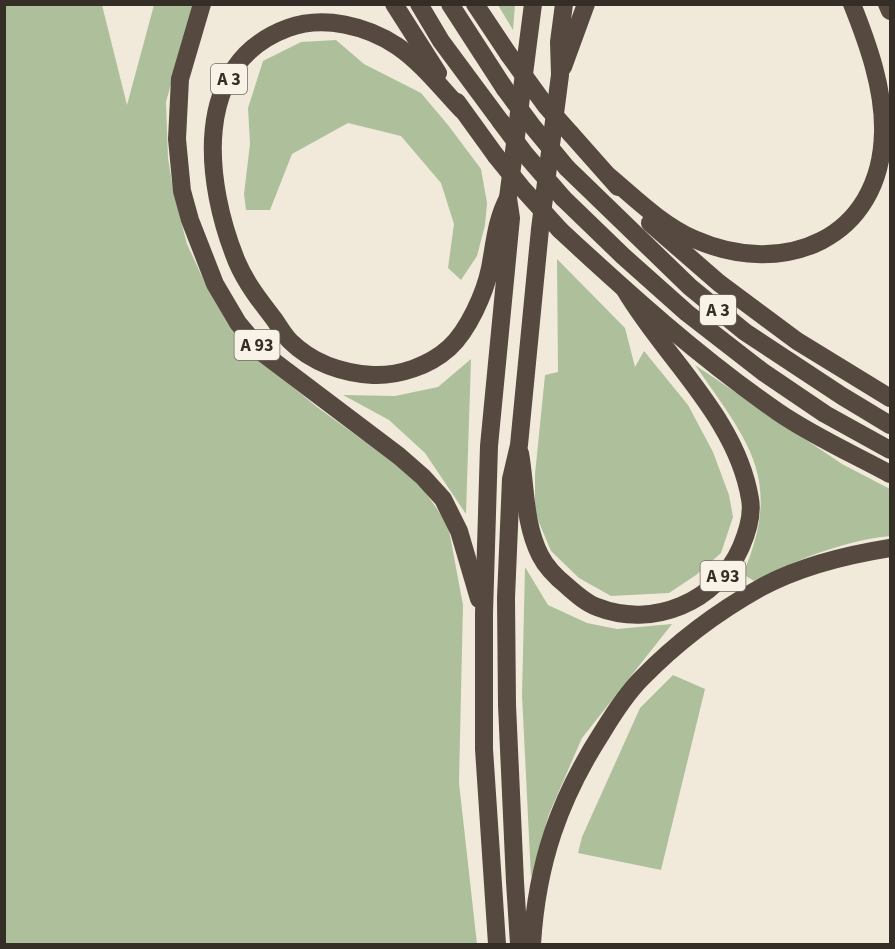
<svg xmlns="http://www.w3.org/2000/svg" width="895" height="949" viewBox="0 0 895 949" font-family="'Source Sans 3',sans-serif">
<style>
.green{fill:#aec09b}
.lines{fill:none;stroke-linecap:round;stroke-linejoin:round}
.motorway{stroke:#56493f;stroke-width:18}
.motorway-bridge{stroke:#56493f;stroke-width:18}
.labels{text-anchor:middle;stroke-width:4.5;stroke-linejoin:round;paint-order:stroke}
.shield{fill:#f9f3e7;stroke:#706961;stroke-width:1.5}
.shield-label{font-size:18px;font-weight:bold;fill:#352e27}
</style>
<rect width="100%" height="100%" fill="#f1eadb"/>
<g class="green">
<polygon points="5,5 102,5 127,105 154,5 193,5 166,102 168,158 174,195 187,244 205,283 227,322 260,360 317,407 393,462 424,490 448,525 463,605 459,783 477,944 5,944"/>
<polygon points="498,5 515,5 513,30"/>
<polygon points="336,40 364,64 421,93 448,125 481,169 487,203 485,225 477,256 461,280 448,268 454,224 441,183 401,136 348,123 292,154 270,210 246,210 244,194 250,144 248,108 263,61 301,42"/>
<polygon points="557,259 625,328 635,367 644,351 688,405 713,452 729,495 733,517 721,553 696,575 669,593 611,596 579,578 551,551 535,513 535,474 545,375 558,372"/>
<polygon points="471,359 466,514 425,453 389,420 343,395 395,396 438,387"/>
<path d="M695,365L842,464L890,489V536C842,541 797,560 754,581L743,574C784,478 748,442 695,365Z"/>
<polygon points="525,567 548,605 587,623 617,629 672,624 582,738 549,814 531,878 522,695"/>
<polygon points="673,675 705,689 661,870 578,853 582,837 640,708"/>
</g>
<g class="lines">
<g class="motorway">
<polyline points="202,4 180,79 177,139 182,191 190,220 215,284 238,323 264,354 399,456 423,477 443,499 459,531 479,599"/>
<polyline points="394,4 438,73"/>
<polyline points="419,4 441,41 501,122"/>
<polyline points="450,4 505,89"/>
<polyline points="475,4 509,55"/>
<polyline points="887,4 890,11"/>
<polyline points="563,67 586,4"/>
<polyline points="457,102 496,156"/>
<path d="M462,110C442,89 422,63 397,46C367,26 324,15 288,28C190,64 205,184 237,262C246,283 260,301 274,319C279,326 284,335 290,341C312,363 343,373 373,375C399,376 429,366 449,348C468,331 485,293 490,268C495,242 496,221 508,198"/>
<polyline points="571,134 618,187"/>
<polyline points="567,168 690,287 745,332 842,396 890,425"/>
<path d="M610,177C636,199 662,225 694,239C784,279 881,239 883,132C884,89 868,44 852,4"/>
<polyline points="563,198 623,256 687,313 763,372 825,414 890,450"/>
<polyline points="650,223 719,283 797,341 890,398"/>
<path d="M560,230C629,294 700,358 778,412C813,436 853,454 890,474"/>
<path d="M520,453C526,488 524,523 540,555C546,567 557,578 567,586C576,594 586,603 597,607C653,629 717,602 741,547C747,533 753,515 750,499C737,418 665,358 625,290"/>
<polyline points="497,944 484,749 484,614 489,446 511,218 508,198 533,4"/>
<polyline points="519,944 515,882 507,705 506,598 511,479 519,445 540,229 560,75 559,42 564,4"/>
<path d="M532,944C537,863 559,799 603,731C614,713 626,694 641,679C675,644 717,612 760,588C800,566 846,555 890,548"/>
</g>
<g class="motorway-bridge">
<polyline points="509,55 546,106 571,134"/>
<polyline points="505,89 533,127 567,168"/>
<polyline points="501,122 525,154 563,198"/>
<polyline points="496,156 522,188 560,230"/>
</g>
</g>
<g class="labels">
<g class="shield">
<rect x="211" y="64" width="36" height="30" rx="4.5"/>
<rect x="700" y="295" width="36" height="30" rx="4.5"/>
<rect x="234.5" y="330" width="45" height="30" rx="4.5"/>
<rect x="700.5" y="561" width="45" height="30" rx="4.5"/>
</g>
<g class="shield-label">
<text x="229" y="85">A 3</text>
<text x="718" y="316">A 3</text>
<text x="257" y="351">A 93</text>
<text x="723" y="582">A 93</text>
</g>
</g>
<rect width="895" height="949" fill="none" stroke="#352e27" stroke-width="12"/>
</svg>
